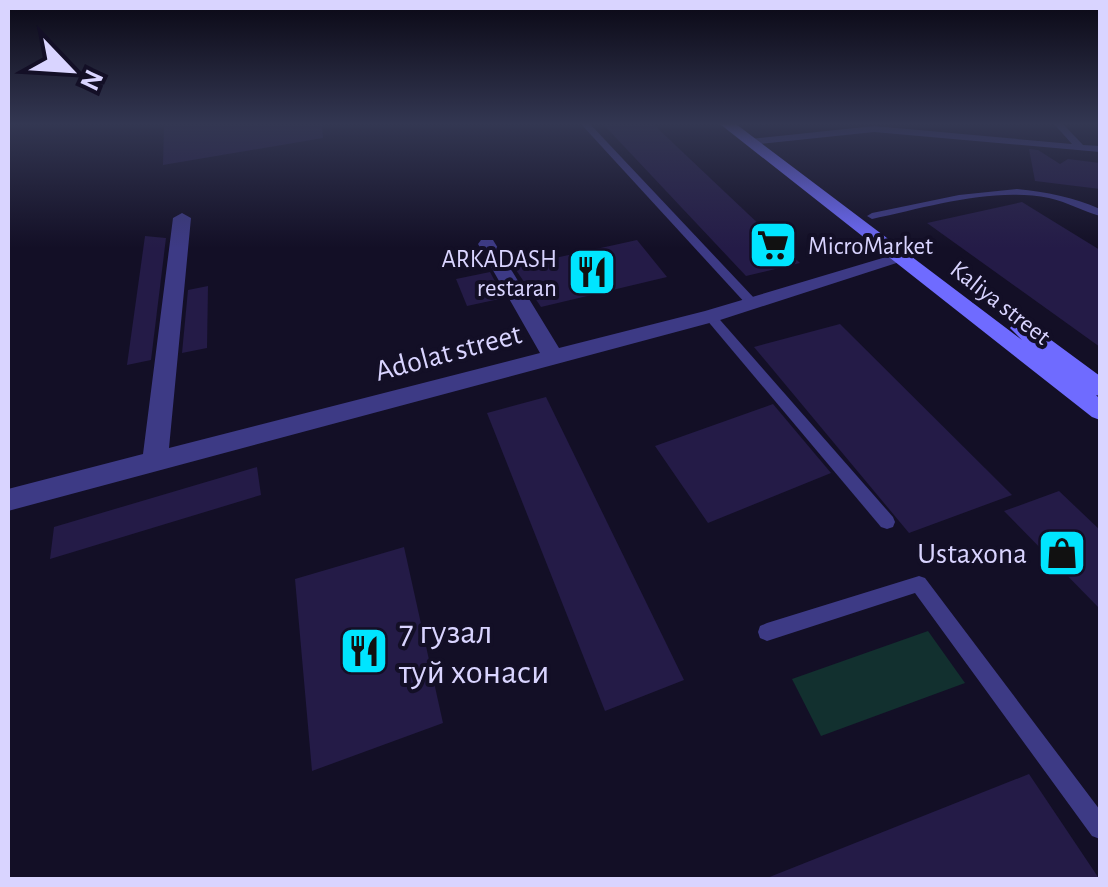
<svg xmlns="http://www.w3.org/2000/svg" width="1108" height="887" viewBox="0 0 1108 887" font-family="'Alegreya Sans',sans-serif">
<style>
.green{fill:#12302f}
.building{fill:#241b47}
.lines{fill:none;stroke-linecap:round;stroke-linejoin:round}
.lane{fill:#3d3a85;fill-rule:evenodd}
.street{fill:#3d3a85;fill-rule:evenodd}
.secondary{fill:#6f6bff;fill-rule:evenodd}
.labels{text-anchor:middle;stroke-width:8;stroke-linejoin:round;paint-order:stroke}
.far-poi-label{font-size:25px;fill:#d9d4ff;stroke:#130f26;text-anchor:start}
.far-street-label{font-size:25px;fill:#d9d4ff;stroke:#130f26}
.street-label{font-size:30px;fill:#d9d4ff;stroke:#130f26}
.poi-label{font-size:30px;fill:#d9d4ff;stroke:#130f26;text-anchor:end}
.near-poi-label{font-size:35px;fill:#d9d4ff;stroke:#130f26;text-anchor:start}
</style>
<rect width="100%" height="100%" fill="#130f26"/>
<polygon class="green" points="928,631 965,683 821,736 792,679"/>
<g class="building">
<polygon points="164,124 322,124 323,138 163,165"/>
<polygon points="603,124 653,124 800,263 746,276"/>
<polygon points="1029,149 1038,150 1060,164 1068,159 1100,163 1100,189 1035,181"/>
<polygon points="1022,202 1100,250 1100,347 927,223"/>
<polygon points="145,236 166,238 151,360 127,365"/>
<polygon points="637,240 667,277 541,307 514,267"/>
<polygon points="490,272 504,298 467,306 456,279"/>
<polygon points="208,286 207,348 182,353 188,290"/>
<polygon points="840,324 1012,495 909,533 754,347"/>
<polygon points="546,397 684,680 605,711 487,413"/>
<polygon points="773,404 831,473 708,523 655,446"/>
<polygon points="257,467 261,495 50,559 54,527"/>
<polygon points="1059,491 1100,530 1100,609 1004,511"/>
<polygon points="404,547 443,723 312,771 295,579"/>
<polygon points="1029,774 1100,880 767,880 767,878"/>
</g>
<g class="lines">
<g class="lane">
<polygon points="581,124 590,124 755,299 755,305 747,305"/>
<polygon points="1054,124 1063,124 1083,145 1100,146 1100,152 874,132 750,145 746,142 750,139 874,126 1072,144"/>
<path d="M1017,189C1047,192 1073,197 1100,209V216C1083,211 1067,202 1049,198C991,187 929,207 872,219L867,216L872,213L959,195Z"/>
<polygon points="710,312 714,313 893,517 895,522 893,527 887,529 881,527 706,319 706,313"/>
<polygon points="919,576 925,578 1100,810 1100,839 1092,836 915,593 767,641 760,638 758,632 760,626 767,623"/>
</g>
<polygon class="street" points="182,213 191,218 169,448 540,353 478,244 481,240 493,240 559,348 705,311 896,254 903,252 912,258 717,321 8,511 8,489 143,454 173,218"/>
<polygon class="secondary" points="720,124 736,124 1022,340 1010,328 1014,323 1028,323 1100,376 1100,396 1096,395 1100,399 1100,420 1092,417"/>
</g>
<linearGradient id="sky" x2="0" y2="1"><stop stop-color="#0a0815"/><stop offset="0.5" stop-color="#333752"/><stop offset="1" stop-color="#333752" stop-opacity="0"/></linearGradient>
<rect width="1108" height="248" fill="url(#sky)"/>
<defs>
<g id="supermarket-square" transform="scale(2.5)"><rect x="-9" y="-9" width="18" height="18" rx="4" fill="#00e5ff" stroke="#130f26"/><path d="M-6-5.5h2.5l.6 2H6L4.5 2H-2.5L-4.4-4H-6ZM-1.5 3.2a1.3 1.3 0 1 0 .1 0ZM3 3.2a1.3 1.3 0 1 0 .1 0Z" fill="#111"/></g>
<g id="restaurant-square" transform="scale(2.5)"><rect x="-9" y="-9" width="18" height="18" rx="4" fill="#00e5ff" stroke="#130f26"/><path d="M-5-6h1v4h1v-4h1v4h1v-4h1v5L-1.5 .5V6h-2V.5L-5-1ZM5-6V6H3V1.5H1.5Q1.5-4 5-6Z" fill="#111"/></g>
<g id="shop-square" transform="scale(2.5)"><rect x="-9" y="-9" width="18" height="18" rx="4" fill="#00e5ff" stroke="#130f26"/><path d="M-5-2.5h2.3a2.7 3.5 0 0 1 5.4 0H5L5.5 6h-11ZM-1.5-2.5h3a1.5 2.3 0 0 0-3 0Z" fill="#111"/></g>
</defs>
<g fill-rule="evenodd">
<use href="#supermarket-square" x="773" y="245"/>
<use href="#restaurant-square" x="592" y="272"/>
<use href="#shop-square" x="1062" y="553"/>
<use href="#restaurant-square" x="364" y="651"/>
</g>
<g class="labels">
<g class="far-poi-label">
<text x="808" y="254">MicroMarket</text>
<text x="557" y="267" text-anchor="end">ARKADASH<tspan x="557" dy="29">restaran</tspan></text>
</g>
<g class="far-street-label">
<text transform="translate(1001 302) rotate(38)" y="9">Kaliya street</text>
</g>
<g class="street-label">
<text transform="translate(448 352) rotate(-15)" y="10">Adolat street</text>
</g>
<g class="poi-label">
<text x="1027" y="563">Ustaxona</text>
</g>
<g class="near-poi-label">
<text x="399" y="643">7 гузал<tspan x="399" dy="40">туй хонаси</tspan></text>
</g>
</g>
<rect width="1108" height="887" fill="none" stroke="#d9d4ff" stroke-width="20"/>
<g transform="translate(70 70) rotate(115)" stroke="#130f26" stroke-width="8" paint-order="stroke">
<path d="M0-8L18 38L0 25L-18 38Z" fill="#d9d4ff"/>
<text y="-15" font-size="28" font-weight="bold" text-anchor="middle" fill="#d9d4ff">N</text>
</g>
</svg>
